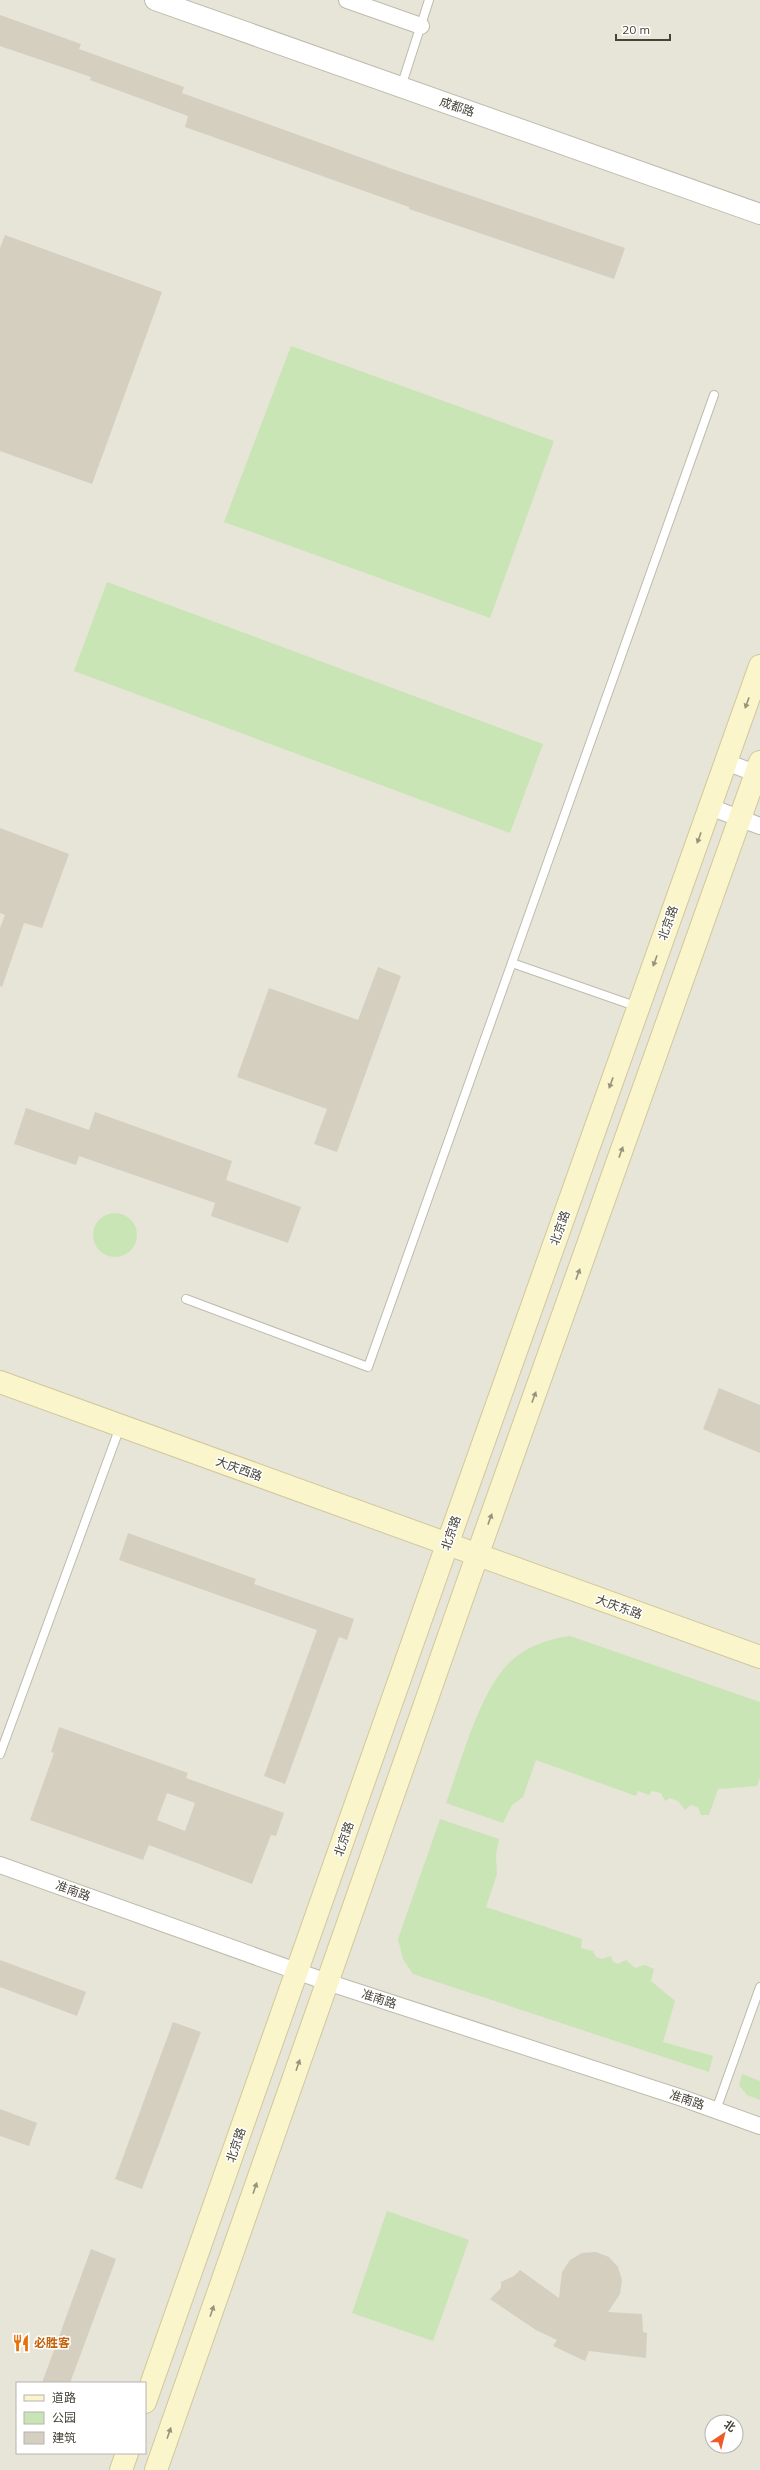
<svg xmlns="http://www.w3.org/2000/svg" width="760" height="2470" viewBox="0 0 760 2470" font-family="Mulish,'Noto Sans SC',sans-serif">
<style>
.residential{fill:#e7e4d8;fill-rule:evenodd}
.green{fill:#cae5b5}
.building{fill:#d5cfc0;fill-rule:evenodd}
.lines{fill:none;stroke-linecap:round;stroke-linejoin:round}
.service-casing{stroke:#bfbbad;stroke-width:10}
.minor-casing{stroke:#bfbbad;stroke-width:18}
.tertiary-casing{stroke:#bfbbad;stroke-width:22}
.secondary-casing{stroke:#d1c89c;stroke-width:24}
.service{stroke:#fff;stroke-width:8}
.minor{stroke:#fff;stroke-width:16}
.tertiary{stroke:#fff;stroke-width:20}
.secondary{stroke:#fbf5cc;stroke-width:22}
.oneway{fill:#98937b}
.labels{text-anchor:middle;stroke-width:3;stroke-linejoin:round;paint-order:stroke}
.street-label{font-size:12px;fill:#474338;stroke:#fff}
.food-label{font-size:12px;font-weight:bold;fill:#c56008;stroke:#fff;text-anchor:start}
</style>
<rect width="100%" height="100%" fill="#f4f2ea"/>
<path class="residential" d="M0,0H760V2470H0ZM17,2383H145V2453H17ZM712,2422H736V2446H712Z"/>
<g class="green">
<polygon points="291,346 554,441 490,618 224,522"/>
<polygon points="107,582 543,744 510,833 74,671"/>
<circle cx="115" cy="1235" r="22"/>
<path d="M570,1636L760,1702V1778L757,1786L718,1789L709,1815H701L698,1807L691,1805L685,1810L678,1801L670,1798L665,1801L661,1793L652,1791L649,1795L638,1791L636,1796L536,1760L523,1797L512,1805L503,1823L446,1803C461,1762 479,1693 509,1663C525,1647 547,1639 570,1636Z"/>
<polygon points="440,1819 499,1839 496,1855 497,1874 486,1907 582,1939 581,1948 593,1951 596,1957 602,1959 611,1956 613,1962 618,1964 626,1960 635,1968 645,1965 654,1969 651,1981 675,2001 663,2042 713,2056 709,2072 413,1974 403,1959 398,1939"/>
<polygon points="742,2074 760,2081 760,2100 747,2095 739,2085"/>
<polygon points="387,2211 469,2240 433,2341 352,2313"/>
</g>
<g class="building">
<polygon points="0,15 81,44 79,49 184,87 182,93 401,172 625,248 614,279 409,209 409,207 185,127 188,116 90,80 91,77 0,46"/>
<polygon points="5,235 162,292 92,484 0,451 0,248"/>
<polygon points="0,828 69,854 42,928 24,923 2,987 0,986 0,928 5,915 0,913"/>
<polygon points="378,967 401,976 337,1152 314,1144 327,1109 237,1077 269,988 358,1020"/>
<polygon points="26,1108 89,1130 95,1112 232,1161 226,1180 301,1207 288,1243 211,1216 215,1203 79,1156 76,1165 14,1144"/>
<polygon points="719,1388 760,1405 760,1453 703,1429"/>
<polygon points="128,1533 256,1579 254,1584 354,1619 347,1640 339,1637 285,1784 264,1776 317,1630 119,1560"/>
<path d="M59,1727L188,1773L186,1778L284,1813L276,1836L271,1835L252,1884L149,1845L143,1860L30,1820L54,1753L51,1752ZM167,1793L195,1803L185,1831L157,1820Z"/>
<polygon points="0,1960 86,1992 77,2016 0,1987"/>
<polygon points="173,2022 201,2032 142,2189 115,2179"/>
<polygon points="0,2109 37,2123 29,2146 0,2136"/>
<polygon points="91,2249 116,2259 70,2383 42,2383"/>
<polygon points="596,2252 609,2257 618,2267 622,2280 620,2294 608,2312 642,2314 643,2332 647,2333 646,2358 589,2351 585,2361 553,2346 557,2340 536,2330 490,2299 501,2288 501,2282 514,2276 520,2270 559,2298 562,2272 570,2260 582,2253"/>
</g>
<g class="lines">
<g class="service-casing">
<g id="service">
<polyline points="401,87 429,0"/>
<polyline points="512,963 638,1007"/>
<polyline points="186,1299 368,1367 714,395"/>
<polyline points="0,1754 120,1427"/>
<polyline points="716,2110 760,1987"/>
</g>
</g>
<g class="minor-casing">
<g id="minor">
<polyline points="347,0 421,26"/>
<polyline points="726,762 760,775"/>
<polyline points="710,807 760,826"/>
<polyline points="0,1865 327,1982 682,2098 760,2126"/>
</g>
</g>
<g class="tertiary-casing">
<polyline id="tertiary" points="155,0 760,214"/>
</g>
<g class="secondary-casing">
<g id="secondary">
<polyline points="0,1382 760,1657"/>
<polyline points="145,2402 447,1545 760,666"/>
<polyline points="121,2470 127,2453"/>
<polyline points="156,2470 477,1556 760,762"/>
</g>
</g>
<use href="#service" class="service"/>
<use href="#minor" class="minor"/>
<use href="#tertiary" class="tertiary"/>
<use href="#secondary" class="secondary"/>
</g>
<defs><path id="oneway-solid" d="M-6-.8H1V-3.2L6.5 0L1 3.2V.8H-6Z"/></defs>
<g class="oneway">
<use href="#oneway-solid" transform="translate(747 703) rotate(110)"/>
<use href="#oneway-solid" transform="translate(699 838) rotate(110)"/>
<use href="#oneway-solid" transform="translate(655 961) rotate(110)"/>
<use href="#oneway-solid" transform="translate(611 1083) rotate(110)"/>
<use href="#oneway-solid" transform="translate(621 1152) rotate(-70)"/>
<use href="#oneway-solid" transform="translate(578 1274) rotate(-70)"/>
<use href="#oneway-solid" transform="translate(534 1397) rotate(-70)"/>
<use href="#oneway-solid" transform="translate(490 1519) rotate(-70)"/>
<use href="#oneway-solid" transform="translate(298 2065) rotate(-71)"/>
<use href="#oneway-solid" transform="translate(255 2188) rotate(-71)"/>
<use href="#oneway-solid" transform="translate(212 2311) rotate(-71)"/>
<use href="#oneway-solid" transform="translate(169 2433) rotate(-71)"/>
</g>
<defs>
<g id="restaurant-bare" transform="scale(1.38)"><path d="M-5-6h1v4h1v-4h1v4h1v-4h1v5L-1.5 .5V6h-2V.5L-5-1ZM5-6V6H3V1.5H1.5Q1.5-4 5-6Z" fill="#e8710a" stroke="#fff" stroke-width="2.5" paint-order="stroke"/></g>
</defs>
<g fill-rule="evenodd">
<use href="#restaurant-bare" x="21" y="2343"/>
</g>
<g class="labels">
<g class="street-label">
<text transform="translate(457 107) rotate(19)" y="4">成都路</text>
<text transform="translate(668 923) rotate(-70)" y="4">北京路</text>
<text transform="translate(560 1228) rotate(-70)" y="4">北京路</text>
<text transform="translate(239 1469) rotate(20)" y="4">大庆西路</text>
<text transform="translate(451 1533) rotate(-71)" y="4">北京路</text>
<text transform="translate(619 1607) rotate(20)" y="4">大庆东路</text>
<text transform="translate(344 1839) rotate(-71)" y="4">北京路</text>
<text transform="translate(73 1891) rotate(20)" y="4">准南路</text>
<text transform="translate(379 1999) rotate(18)" y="4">准南路</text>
<text transform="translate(687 2100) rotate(19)" y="4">准南路</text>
<text transform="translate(236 2145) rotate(-71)" y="4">北京路</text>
</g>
<g class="food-label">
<text x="34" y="2347">必胜客</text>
</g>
</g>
<rect x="16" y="2382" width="130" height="72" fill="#ffffff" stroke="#b5b4af"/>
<rect x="24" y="2395" width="20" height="6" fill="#fbf5cc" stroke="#b5b4af"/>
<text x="52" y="2402" font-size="12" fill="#474338">道路</text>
<rect x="24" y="2412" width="20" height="12" fill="#cae5b5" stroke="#b5b4af"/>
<text x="52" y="2422" font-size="12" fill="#474338">公园</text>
<rect x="24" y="2432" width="20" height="12" fill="#d5cfc0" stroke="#b5b4af"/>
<text x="52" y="2442" font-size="12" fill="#474338">建筑</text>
<g transform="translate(724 2434) rotate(35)"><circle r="19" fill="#ffffff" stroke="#b5b4af"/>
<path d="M0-3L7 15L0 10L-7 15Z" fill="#ed5c28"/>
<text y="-6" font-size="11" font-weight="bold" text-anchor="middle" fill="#474338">北</text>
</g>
<path d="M616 34v6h54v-6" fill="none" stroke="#474338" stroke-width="2"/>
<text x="622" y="34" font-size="12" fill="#474338" stroke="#ffffff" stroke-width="3" paint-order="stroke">20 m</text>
</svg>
